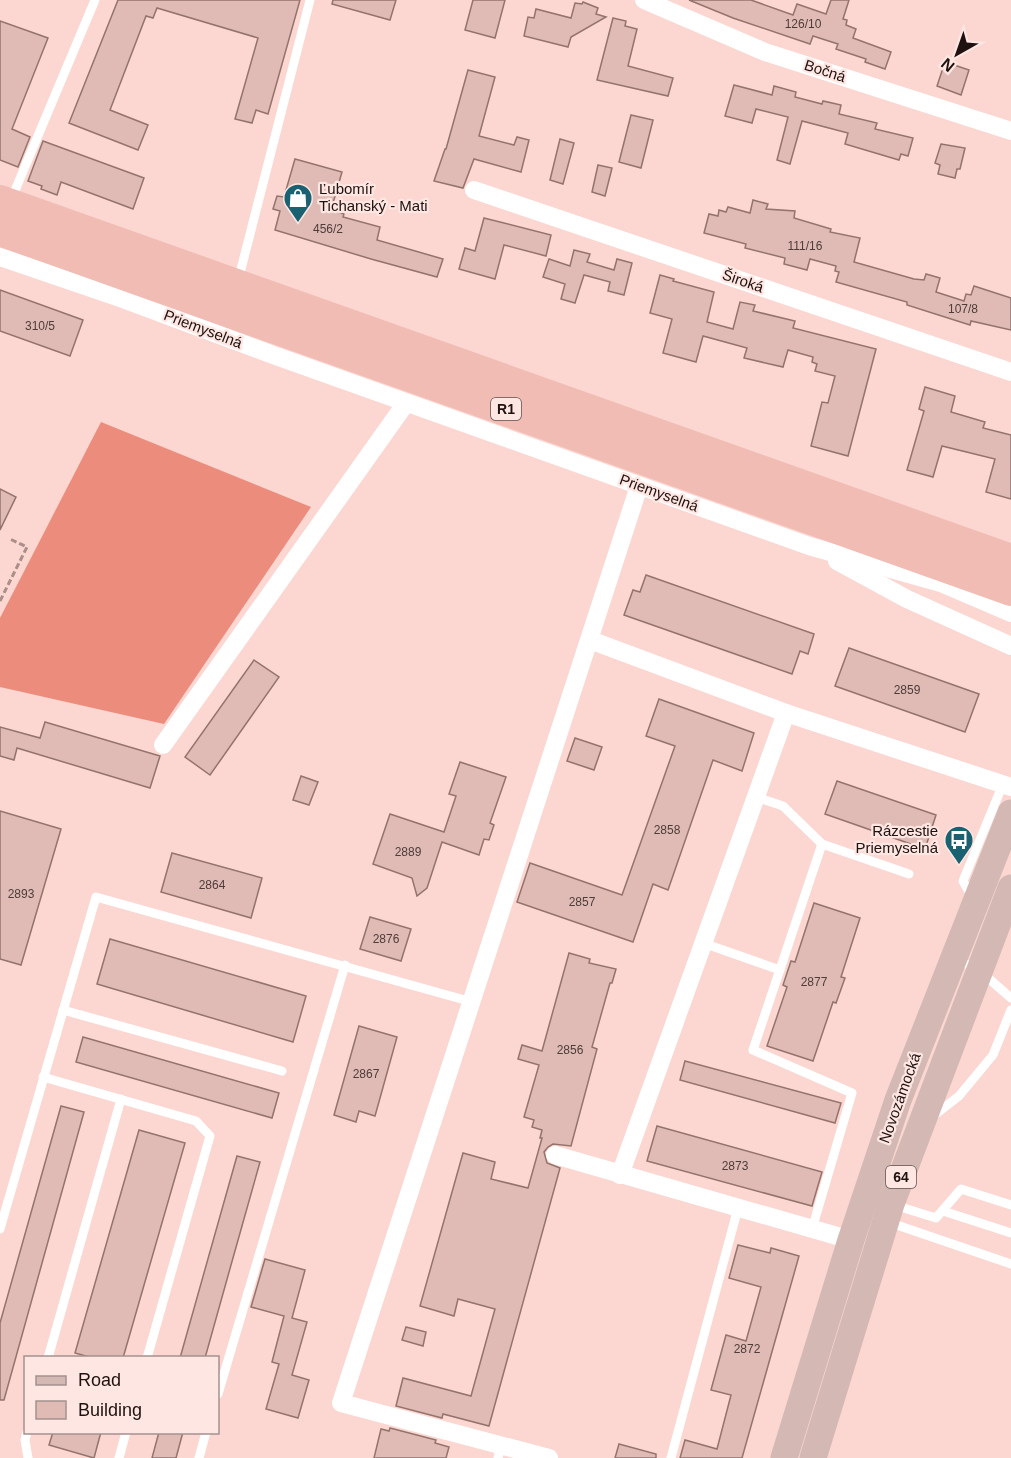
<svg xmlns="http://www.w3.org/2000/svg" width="1011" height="1458" viewBox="0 0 1011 1458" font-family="Arial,sans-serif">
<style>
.forest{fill:#ec8c7d}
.building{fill:#e0bbb5;stroke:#94736d;stroke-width:1.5}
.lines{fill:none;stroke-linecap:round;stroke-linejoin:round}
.path{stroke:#ab8e89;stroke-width:3;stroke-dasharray:6 3;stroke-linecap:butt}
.lane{stroke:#fff;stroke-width:9}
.street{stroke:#fff;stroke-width:18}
.primary{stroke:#d4b8b4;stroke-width:27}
.highway{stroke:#f0bcb3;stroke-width:32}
.labels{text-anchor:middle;stroke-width:4.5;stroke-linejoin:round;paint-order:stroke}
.number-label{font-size:12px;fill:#4e3c38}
.shield{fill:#fee7e3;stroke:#61514f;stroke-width:1.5}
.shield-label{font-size:14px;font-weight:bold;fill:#1e110f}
.street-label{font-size:15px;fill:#1e110f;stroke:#fee7e3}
.poi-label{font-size:15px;fill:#1e110f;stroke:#fee7e3;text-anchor:start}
</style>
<rect width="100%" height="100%" fill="#fcd6d0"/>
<polygon class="forest" points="101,422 311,507 164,724 0,687 0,618"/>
<g class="building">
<polygon points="118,0 300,0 268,114 256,110 252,123 235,119 258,38 157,8 153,18 146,16 110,110 148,125 138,150 69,123"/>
<polygon points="333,0 396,0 390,20 332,4"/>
<polygon points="473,0 505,0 495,38 465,30"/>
<polygon points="689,0 751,0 793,15 797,4 826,14 831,0 849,0 843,19 847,20 846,25 856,29 853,38 891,52 885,69 865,62 866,59 836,49 838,44 813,36 810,44 733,18"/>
<polygon points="583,2 598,8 596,14 606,17 571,37 568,47 524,36 528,17 534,18 536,9 571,18 575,3 582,4"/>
<polygon points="613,18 626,21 625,26 637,29 628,66 673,78 668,96 597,80"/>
<polygon points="0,21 48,38 12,129 30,137 18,167 0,160"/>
<polygon points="945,62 969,70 961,95 937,86"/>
<polygon points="468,70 495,77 479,136 514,145 517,137 529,140 521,172 474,159 463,188 434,181 445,149 446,149"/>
<polygon points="734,85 772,95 774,86 796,92 795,97 822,104 823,101 841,105 839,114 877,123 875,129 913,138 908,156 901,154 899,160 845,144 848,133 802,121 790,164 777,160 788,117 756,109 752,123 725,116"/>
<polygon points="631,115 653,120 641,168 619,162"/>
<polygon points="560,139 574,143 563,184 550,180"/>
<polygon points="43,141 144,178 133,209 61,182 57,195 41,189 42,186 28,181"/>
<polygon points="941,144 965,148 960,169 957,169 955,178 938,174 940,165 935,163"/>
<polygon points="295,159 342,172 331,210 344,214 343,217 380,227 377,240 443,259 437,277 371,259 275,230 280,211 273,209 277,196 284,197"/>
<polygon points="598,165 612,168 605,196 592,192"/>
<polygon points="753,200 768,204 766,209 795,211 794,218 831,229 830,232 860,238 854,262 914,279 924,280 926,274 940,278 936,292 964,301 966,294 971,295 974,286 1011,298 1011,330 971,321 970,325 907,305 907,302 836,282 839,272 835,271 836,266 810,259 807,270 784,264 785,258 745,248 746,244 704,233 709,214 718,216 719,210 726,212 728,207 750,213"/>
<polygon points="484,218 551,235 546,256 504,245 495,279 459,269 465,248 475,251"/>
<polygon points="574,250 590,254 587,262 614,270 617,259 632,263 624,295 608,291 610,282 584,275 575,303 561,299 565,284 543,277 549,259 570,266"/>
<polygon points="660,275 674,279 673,281 714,292 707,322 733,329 740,302 755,305 753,311 795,321 793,328 876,349 848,456 811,446 822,402 828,403 835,376 815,371 817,364 812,362 813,357 788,350 783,367 744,358 747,348 703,336 696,362 663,353 672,319 650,313"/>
<polygon points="0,290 83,320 70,356 0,331"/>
<polygon points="925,387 955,396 951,412 985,422 983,428 1011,435 1011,499 986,492 995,459 942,446 933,477 907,470 924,411 919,409"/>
<polygon points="0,489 16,497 0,530"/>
<polygon points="646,575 814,634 808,654 800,651 792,674 624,615 633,590 640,592"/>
<polygon points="849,648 979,694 965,732 835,686"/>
<polygon points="254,660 279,677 210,775 185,757"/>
<polygon points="659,699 754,733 742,771 713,760 668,890 653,884 633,942 517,902 530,863 622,895 675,746 646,736"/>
<polygon points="45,722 160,756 150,788 17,748 14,760 0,756 0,727 40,738"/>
<polygon points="575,738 602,747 594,770 567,761"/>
<polygon points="460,762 506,777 490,823 494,825 489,840 484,839 479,855 442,842 427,888 417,896 412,878 373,864 390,814 444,832 456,796 449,794"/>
<polygon points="301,776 318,782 309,805 293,800"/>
<polygon points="837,781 936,815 925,849 825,814"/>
<polygon points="0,811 61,829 21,965 0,959"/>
<polygon points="172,853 262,878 251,918 161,892"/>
<polygon points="814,903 860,918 841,977 845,978 836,1003 833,1002 813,1061 767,1046 787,987 783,985 791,961 795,962"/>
<polygon points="370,917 411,929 401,961 360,949"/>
<polygon points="110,939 306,996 293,1042 97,984"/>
<polygon points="569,953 590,959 589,963 616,969 612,983 610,983 592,1047 597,1049 571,1146 553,1144 548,1147 544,1152 547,1163 560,1168 489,1426 443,1414 442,1418 396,1406 403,1378 471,1396 495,1309 458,1299 454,1316 420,1306 463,1153 495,1162 491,1179 528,1188 542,1138 540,1138 542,1130 532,1127 534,1120 524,1117 539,1065 518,1059 522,1045 542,1051"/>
<polygon points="359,1026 397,1037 375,1116 359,1111 356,1122 334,1115"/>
<polygon points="83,1037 279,1093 272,1118 76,1062"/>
<polygon points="685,1061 841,1103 835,1123 680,1080"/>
<polygon points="61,1106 84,1112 4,1400 0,1400 0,1323"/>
<polygon points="657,1126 822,1172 812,1206 647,1161"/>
<polygon points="139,1130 185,1143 123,1358 93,1358 75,1353"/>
<polygon points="237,1156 260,1162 231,1265 205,1358 180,1358"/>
<polygon points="738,1245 770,1253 771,1248 799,1256 742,1458 680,1458 685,1440 717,1449 731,1395 711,1390 726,1335 746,1341 761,1287 729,1278"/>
<polygon points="265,1259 305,1270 292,1318 307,1322 292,1375 309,1380 298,1418 266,1409 279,1364 272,1362 284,1316 251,1307"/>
<polygon points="406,1327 426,1332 423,1346 402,1340"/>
<polygon points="390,1428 436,1440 435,1443 449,1447 446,1458 374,1458 381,1429 389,1431"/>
<polygon points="53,1432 101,1432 94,1458 49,1445"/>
<polygon points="159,1432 183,1432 176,1458 152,1458"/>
<polygon points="619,1444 656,1454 656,1458 615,1458"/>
</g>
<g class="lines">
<polyline class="path" points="0,601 27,547 10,539"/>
<g class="lane">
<polyline points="11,200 95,0"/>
<polyline points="238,281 310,0"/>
<polyline points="756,797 783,806 822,844 909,874"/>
<polyline points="972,897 963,881 1003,784"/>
<polyline points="703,943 780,970"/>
<polyline points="955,959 979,970 1011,998"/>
<polyline points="63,1010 282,1071"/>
<polyline points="43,1077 196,1121 210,1136 147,1358"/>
<polyline points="932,1117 959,1096 993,1055 1011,1010"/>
<polyline points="894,1205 936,1218 961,1189 1011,1205"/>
<polyline points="943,1211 1011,1233"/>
<polyline points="888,1222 1011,1264"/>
<polyline points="0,1229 96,897 472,1002"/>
<polyline points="812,1229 852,1093 753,1050 822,844"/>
<polyline points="48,1358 121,1099"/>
<polyline points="218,1394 345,965"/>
<polyline points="27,1432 25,1440 28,1458"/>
<polyline points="119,1458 126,1432"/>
<polyline points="199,1458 206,1432"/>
<polyline points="498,1458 501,1446"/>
<polyline points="671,1458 738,1208"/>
</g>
<g class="street">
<polyline points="644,0 765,52 1011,131"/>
<polyline points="474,190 1011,372"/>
<polyline points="0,257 123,299 276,356 809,546 941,583 1011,613"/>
<polyline points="837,561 907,599 1011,646"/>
<polyline points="590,640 786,713 1011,787"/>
<polyline points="163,745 406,403"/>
<polyline points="555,1155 851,1240"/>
<polyline points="620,1175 786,713"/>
<polyline points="549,1458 341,1403 639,486"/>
</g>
<g class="primary">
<polyline points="784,1458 851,1240 898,1100 1011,813"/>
<polyline points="813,1458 891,1204 1011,888"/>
</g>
<g class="highway">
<polyline points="0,201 1011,560"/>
<polyline points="0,230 1011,590"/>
</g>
</g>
<defs>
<g id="shop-pin" transform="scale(1.5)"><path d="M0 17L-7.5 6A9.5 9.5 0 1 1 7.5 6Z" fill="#1a6171" stroke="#fee7e3"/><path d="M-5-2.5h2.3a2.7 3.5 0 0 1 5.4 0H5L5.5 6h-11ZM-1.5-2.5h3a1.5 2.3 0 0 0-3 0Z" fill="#fff"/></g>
<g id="bus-pin" transform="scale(1.5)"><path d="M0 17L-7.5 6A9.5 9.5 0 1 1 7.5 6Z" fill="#1a6171" stroke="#fee7e3"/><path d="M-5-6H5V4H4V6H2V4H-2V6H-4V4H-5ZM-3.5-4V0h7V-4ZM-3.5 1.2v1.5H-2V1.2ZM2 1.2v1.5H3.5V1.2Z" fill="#fff"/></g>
</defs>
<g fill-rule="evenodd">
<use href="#shop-pin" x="298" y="198"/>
<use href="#bus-pin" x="959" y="840"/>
</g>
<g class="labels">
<g class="number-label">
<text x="803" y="28">126/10</text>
<text x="328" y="233">456/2</text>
<text x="805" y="250">111/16</text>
<text x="963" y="313">107/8</text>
<text x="40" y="330">310/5</text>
<text x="907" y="694">2859</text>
<text x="667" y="834">2858</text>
<text x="408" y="856">2889</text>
<text x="212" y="889">2864</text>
<text x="21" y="898">2893</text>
<text x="582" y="906">2857</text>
<text x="386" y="943">2876</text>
<text x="814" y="986">2877</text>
<text x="570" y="1054">2856</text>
<text x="366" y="1078">2867</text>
<text x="735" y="1170">2873</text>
<text x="747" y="1353">2872</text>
</g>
<g class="shield">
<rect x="491" y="398" width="30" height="22" rx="4.5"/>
<rect x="886" y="1166" width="30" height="22" rx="4.5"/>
</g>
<g class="shield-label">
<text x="506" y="414">R1</text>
<text x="901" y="1182">64</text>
</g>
<g class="street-label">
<text transform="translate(825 71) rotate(18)" y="5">Bočná</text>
<text transform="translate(743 281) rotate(19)" y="5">Široká</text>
<text transform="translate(203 329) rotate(21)" y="5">Priemyselná</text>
<text transform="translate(659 493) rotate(20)" y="5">Priemyselná</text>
<text transform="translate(900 1098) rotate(-70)" y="5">Novozámocká</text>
</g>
<g class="poi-label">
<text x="319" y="194">Ľubomír<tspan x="319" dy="17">Tichanský - Mati</tspan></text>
<text x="938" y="836" text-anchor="end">Rázcestie<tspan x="938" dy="17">Priemyselná</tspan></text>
</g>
</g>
<rect x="24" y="1356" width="195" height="78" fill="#fee7e3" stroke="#a4918e" stroke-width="1.5"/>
<rect x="36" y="1376" width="30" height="9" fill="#d4b8b4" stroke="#a4918e" stroke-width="1.5"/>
<text x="78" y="1386" font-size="18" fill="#1e110f">Road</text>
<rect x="36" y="1401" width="30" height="18" fill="#e0bbb5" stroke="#a4918e" stroke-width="1.5"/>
<text x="78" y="1416" font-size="18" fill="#1e110f">Building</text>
<g transform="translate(957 54) rotate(220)" stroke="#fee7e3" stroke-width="4.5" paint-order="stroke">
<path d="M0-4.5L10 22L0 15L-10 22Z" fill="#1e110f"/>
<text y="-9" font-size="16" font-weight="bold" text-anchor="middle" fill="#1e110f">N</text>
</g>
</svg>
